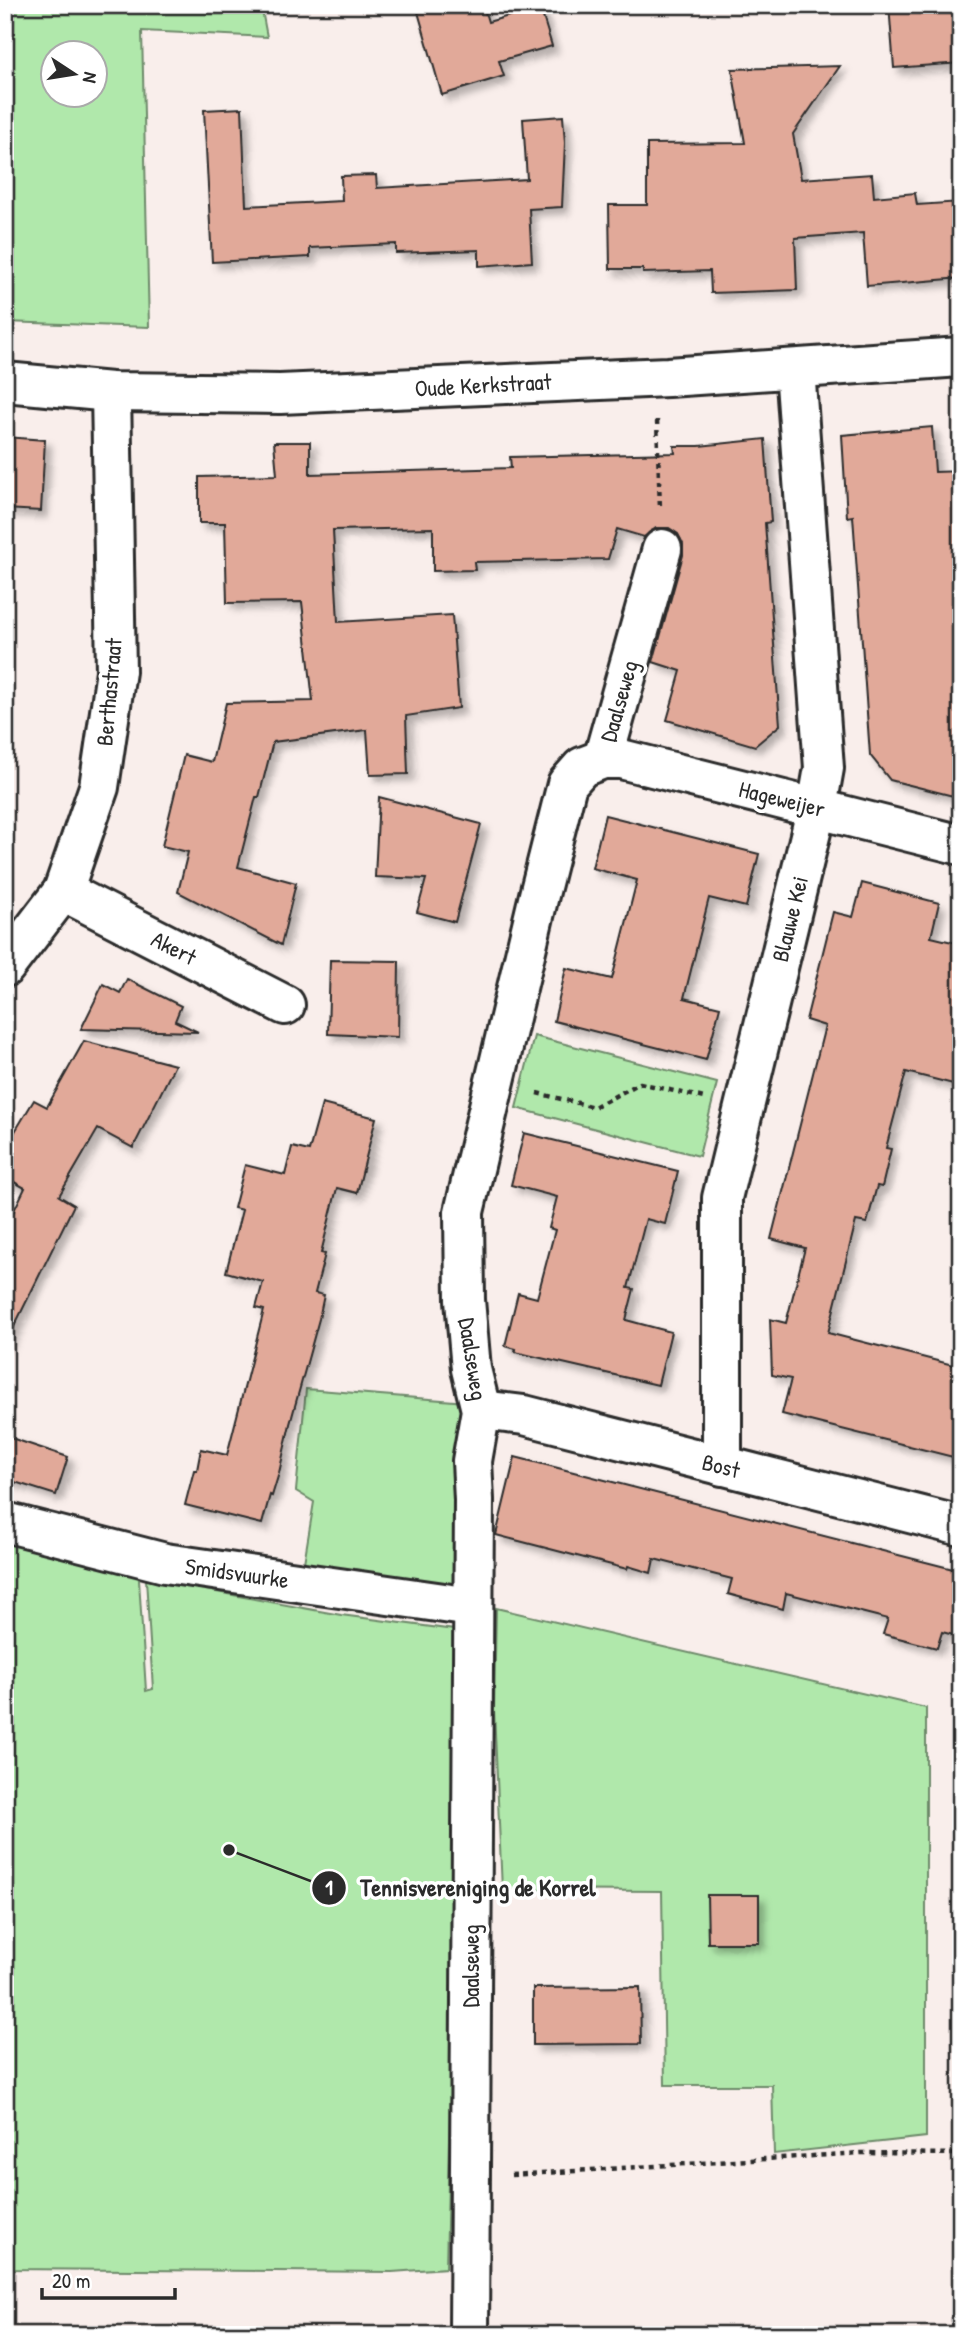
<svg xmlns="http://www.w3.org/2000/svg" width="966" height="2340" viewBox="0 0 966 2340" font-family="'Patrick Hand',sans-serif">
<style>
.green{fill:#b0e8ab;stroke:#6e8a6b;stroke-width:2;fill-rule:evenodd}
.building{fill:#e1a999;stroke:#2b2b2b;stroke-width:2;filter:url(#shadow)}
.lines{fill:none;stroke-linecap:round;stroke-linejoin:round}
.minor-casing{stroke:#2b2b2b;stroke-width:44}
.path{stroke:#2b2b2b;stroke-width:4.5;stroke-dasharray:5 5;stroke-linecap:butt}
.minor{stroke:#fff;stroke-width:38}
.labels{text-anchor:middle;stroke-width:7;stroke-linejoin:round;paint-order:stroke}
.street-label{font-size:23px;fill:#2b2b2b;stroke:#fff}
.leader{fill:none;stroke:#2b2b2b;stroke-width:2.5}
.callout-dot{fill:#2b2b2b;stroke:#fff;stroke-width:2.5}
.mark-label{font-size:21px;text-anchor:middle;font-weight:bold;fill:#fff}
.callout-label{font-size:24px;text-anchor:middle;font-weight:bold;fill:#2b2b2b;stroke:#fff;stroke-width:7;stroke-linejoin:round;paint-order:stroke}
</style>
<defs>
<filter id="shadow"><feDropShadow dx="6" dy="6" stdDeviation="3.5" flood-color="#0004"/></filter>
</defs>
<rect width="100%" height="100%" fill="#f9eeeb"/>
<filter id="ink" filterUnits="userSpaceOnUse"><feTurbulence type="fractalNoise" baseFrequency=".0143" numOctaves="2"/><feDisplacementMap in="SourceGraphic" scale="14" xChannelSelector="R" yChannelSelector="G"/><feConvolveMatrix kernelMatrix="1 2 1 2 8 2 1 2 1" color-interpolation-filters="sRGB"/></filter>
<g filter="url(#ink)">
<g class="green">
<path d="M5,5H261L267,37L142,31L149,327L5,322ZM94,52V94H52V52Z"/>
<polygon points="534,1036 717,1083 699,1156 516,1108"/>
<polygon points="306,1389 466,1402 455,1590 303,1569 314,1502 296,1491"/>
<polygon points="36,1539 138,1564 146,1691 153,1689 146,1579 341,1615 454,1630 452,2009 446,2268 392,2272 5,2269 5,1545"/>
<polygon points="496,1608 926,1708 926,2137 774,2154 772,2085 665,2085 662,1891 502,1890 494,1710"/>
</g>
<g class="building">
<polygon points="416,5 483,5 488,22 540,7 552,46 499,61 504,76 442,95"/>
<polygon points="889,5 961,5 961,63 894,68"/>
<polygon points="840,66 793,134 801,179 872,174 874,197 915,193 917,205 961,202 961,278 867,286 863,233 795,238 797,290 711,293 710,271 643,273 643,269 610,269 609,205 647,205 647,144 745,143 732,69"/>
<polygon points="242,108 246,206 342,201 341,176 376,175 377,188 527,179 523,119 563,116 565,143 562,207 529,209 532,262 479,266 479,250 396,253 396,244 310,248 310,257 212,262 204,110"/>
<polygon points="932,427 935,472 961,471 961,798 890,780 870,755 853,516 847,517 842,435"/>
<polygon points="5,437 45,440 41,511 5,509"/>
<polygon points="765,439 771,522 765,523 780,725 755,746 667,720 681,671 653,662 683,555 683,544 678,534 669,528 656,528 644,537 617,529 608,559 474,562 475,570 433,571 433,528 333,530 338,622 452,615 459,708 406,716 408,774 370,775 367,730 273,742 259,797 256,797 238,867 296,883 281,945 178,892 188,852 162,846 184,755 212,762 226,703 313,701 302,602 227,603 225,523 199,523 199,477 277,475 274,442 310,442 310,474 511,468 510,457 675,453 674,446 699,446"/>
<polygon points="379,797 481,824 455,922 417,912 426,879 375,877"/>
<polygon points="605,815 759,854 746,907 709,898 684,998 720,1007 706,1060 554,1021 566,968 612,979 637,880 592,868"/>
<polygon points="862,883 939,903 931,937 961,944 961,1086 906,1072 886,1148 891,1149 882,1187 877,1186 867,1223 856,1221 828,1333 961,1367 961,1459 782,1414 791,1379 772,1375 770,1319 786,1323 805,1248 771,1239 825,1026 806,1020 833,912 853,917"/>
<polygon points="330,960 399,961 398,1037 328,1034"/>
<polygon points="127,979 181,1006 175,1021 198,1032 81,1029 103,984 120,993"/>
<polygon points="84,1041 175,1065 133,1148 98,1129 59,1196 74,1205 5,1345 5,1229 25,1188 5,1177 5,1148 34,1100 47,1107"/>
<polygon points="322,1104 376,1118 357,1193 337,1188 321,1253 325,1254 315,1293 324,1295 319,1319 290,1424 279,1473 272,1496 270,1495 262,1524 185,1505 194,1470 197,1470 201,1449 227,1455 264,1310 256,1308 263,1282 226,1272 242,1210 234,1208 245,1165 285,1175 292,1147 309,1151"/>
<polygon points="524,1133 678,1171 665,1224 646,1219 628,1288 634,1289 626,1320 671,1332 658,1385 515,1352 516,1349 505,1346 518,1293 537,1298 555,1230 549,1228 557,1197 511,1185"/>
<polygon points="5,1436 68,1457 56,1495 5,1479"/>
<polygon points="515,1457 957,1570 953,1587 961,1589 961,1637 942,1632 937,1648 883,1634 888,1619 786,1593 783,1609 728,1594 732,1579 654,1559 651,1573 628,1566 627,1569 496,1535"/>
<polygon points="707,1895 759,1895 759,1943 708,1943"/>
<polygon points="640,1987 641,2044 533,2045 533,1988"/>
</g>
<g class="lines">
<g class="minor-casing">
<g id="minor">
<polyline points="5,382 111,392 280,394 668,377 961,357"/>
<polyline points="603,759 662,549"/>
<polyline points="63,891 285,1005"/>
<polyline points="5,967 63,891 99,787 116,671 111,392"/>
<polyline points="481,1410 524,1415 961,1526"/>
<polyline points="722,1466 722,1198 817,807 824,768 795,369"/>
<polyline points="5,1522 165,1563 472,1607"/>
<polyline points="469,2335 474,1500 472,1461 481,1410 471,1369 465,1300 464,1212 539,895 567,784 582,767 603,759 621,759 961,845"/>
</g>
</g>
<g class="path">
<polyline points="657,420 660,509"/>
<polyline points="537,1093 594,1107 640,1083 704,1098"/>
<polyline points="511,2175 861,2153 961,2154"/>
</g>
<use href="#minor" class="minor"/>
</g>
</g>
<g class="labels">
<g class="street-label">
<text transform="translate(483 385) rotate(-3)" y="8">Oude Kerkstraat</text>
<text transform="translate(109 692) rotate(-85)" y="8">Berthastraat</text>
<text transform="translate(619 701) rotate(-74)" y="8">Daalseweg</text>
<text transform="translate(782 799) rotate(14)" y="8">Hageweijer</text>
<text transform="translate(790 919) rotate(-76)" y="8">Blauwe Kei</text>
<text transform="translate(174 948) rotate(27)" y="8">Akert</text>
<text transform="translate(473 1359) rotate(81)" y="8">Daalseweg</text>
<text transform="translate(721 1466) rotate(14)" y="8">Bost</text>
<text transform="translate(237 1573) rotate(8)" y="8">Smidsvuurke</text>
<text transform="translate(471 1966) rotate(-90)" y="8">Daalseweg</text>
</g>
</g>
<path class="leader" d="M229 1850L329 1888"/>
<g class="callout-dot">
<circle cx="229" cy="1850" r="7"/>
<circle cx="329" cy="1888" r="18"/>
</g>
<g class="mark-label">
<text x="329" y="1895">1</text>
</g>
<g class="callout-label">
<text x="478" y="1896">Tennisvereniging de Korrel</text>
</g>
<rect width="966" height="2340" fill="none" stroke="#fff" stroke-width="28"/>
<rect x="14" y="14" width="938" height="2312" fill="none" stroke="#2b2b2b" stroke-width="2.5" filter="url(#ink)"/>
<g transform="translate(74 74) rotate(102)"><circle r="33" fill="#ffffff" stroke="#aaaaaa" stroke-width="2"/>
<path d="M0-5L12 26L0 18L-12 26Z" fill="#2b2b2b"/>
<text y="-10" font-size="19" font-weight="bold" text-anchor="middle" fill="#2b2b2b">N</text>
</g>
<path d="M42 2288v10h133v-10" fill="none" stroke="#2b2b2b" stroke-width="3.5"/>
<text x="52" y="2288" font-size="21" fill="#2b2b2b" stroke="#ffffff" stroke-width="5" paint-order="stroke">20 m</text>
</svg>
